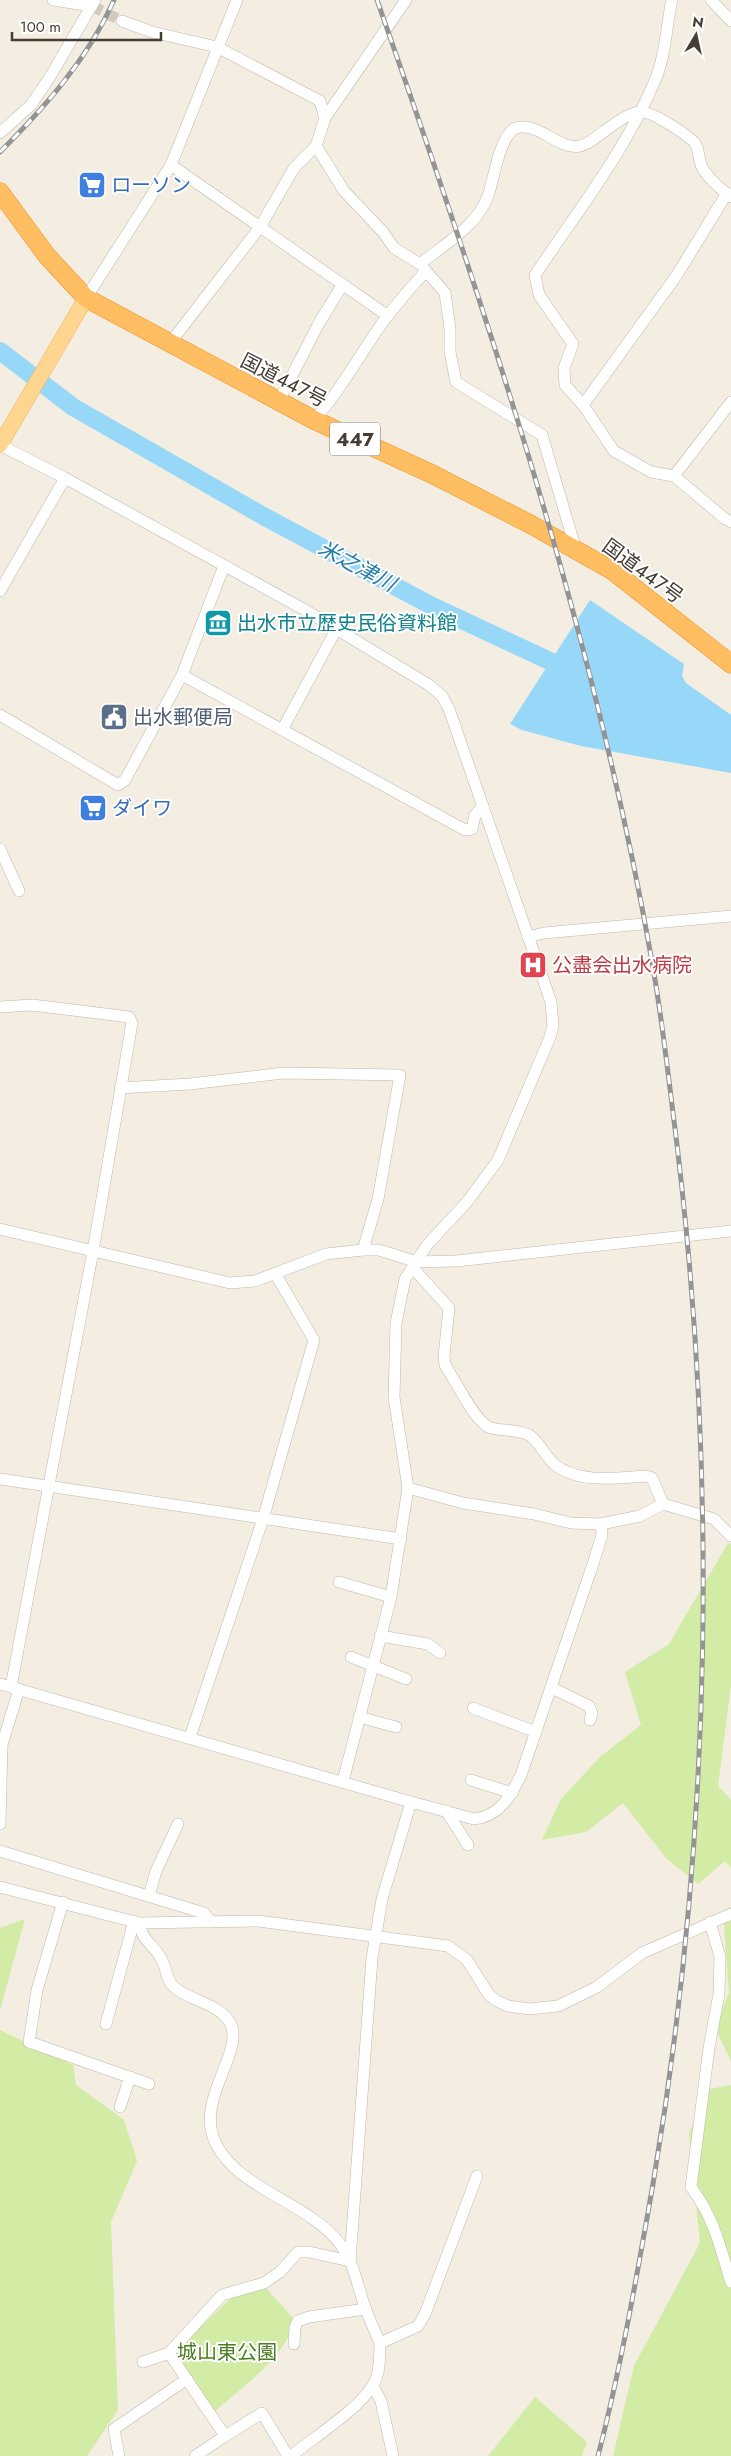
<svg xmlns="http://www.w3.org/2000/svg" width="731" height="2456" viewBox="0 0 731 2456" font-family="Jost,'Noto Sans JP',sans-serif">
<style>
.green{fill:#d2eca6}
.water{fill:#97d8f8}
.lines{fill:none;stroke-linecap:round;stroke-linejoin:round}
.river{stroke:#97d8f8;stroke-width:18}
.minor-tunnel{stroke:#d0cabf;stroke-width:11;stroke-dasharray:11 5.5;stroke-linecap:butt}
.minor-casing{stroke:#c2b7a7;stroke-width:12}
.major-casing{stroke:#f0b454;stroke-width:16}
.highway-casing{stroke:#ed9222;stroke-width:19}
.minor{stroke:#fff;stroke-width:11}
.major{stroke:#ffd690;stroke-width:15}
.highway{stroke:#ffbe62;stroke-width:18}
.rail-casing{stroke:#949494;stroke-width:5}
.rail{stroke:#fff;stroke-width:3;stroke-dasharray:9;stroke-linecap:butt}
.labels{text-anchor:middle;stroke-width:4;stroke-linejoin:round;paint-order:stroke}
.shield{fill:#fff;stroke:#7d7670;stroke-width:1}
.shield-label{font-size:19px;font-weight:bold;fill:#453c32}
.shop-label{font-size:20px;fill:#366cbe;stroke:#fff;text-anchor:start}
.street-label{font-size:20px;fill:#453c32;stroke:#fff}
.culture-label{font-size:20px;fill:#0d838f;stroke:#fff;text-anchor:start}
.service-label{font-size:20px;fill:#4e5e75;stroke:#fff;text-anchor:start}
.health-label{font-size:20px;fill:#be3a42;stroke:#fff;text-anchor:start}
.park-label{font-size:20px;fill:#4b7d20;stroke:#fff}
.water-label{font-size:21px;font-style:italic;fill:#1f7bab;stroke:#fff}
</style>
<rect width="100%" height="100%" fill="#f3ede2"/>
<g class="green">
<polygon points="728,1543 731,1544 731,1685 718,1786 731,1800 731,1868 725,1861 698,1884 666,1858 623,1803 586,1832 542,1840 561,1799 601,1756 641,1725 625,1672 669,1644"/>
<polygon points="731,1907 731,2061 715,2028 729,1993 723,1911"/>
<polygon points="25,1919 0,2010 0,1928"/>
<polygon points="0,2030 73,2065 76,2085 124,2120 137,2161 111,2222 118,2410 87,2456 0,2456"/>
<polygon points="731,2085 731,2456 613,2456 634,2366 700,2243 689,2133 710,2089"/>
<path d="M265,2287L294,2319C290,2354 240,2389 214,2412L175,2355L178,2348L232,2297Z"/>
<polygon points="535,2397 587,2442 582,2456 488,2456"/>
</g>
<polygon class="water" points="590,600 684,664 682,676 686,683 731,715 731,773 581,746 522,730 510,724"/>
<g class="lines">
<polyline class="river" points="0,351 73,407 265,517 432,606 571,671"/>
<polyline class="minor-tunnel" points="92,6 122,21"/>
<g class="minor-casing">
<g id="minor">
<polyline points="53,0 92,6"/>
<polyline points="406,0 325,118 316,146 344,191 383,232 394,248 420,264 445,293 450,328 450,352 456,382 542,435 576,550"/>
<path d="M672,0C666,26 666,54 656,78C627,149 577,212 535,275L539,295L573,344L564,368L565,385L583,405L614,451L651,472L674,476L724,518L731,522"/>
<polyline points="711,0 731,21"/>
<polyline points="122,21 152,32 217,47 320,101 325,118"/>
<polyline points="0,133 31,105 50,77 95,0"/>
<polyline points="171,165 388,316"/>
<path d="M420,264C445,244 477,226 488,196C494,180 500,128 520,127C542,125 559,150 580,146C595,143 617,116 639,112C651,110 684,133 694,142C700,148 698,160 702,167C707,177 722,190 731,197"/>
<polyline points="86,298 171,165 237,0"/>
<polyline points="170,343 260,227 294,168 316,146"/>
<polyline points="279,401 319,323 343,284"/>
<polyline points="583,405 677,275 727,193"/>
<path d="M314,420C343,388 362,350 388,315C400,300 413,285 426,271"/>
<polyline points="0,445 65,478 305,610 429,685 442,696 449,709 551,1002 553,1026 550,1037 498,1160 467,1202 427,1245 405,1279 396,1323 394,1397 408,1488 391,1597 343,1781"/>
<polyline points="674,476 731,402"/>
<polyline points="0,591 65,478"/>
<polyline points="182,675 465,830 472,829 475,815 483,806"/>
<polyline points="0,715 118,785 125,780 182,675 224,566"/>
<polyline points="282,730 337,628"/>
<polyline points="0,849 19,891"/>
<polyline points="528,937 544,933 731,916"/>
<polyline points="0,1007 32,1005 129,1017 132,1023 93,1251 11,1687"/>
<polyline points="120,1088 190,1084 283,1073 400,1075 378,1199 363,1250"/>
<polyline points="0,1229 230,1283 255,1281 326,1254 363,1250 379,1250 417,1262 456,1261 731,1231"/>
<path d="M413,1268L449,1308L444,1356L445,1365C455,1380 476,1424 491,1428C503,1431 517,1429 529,1435C539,1441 545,1456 554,1464C578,1484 617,1478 646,1476L652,1478L663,1504"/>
<polyline points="0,1479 401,1539"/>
<polyline points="408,1488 463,1503 534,1514 571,1523 601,1524 640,1516 663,1504 714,1519 731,1536"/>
<polyline points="339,1582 391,1597"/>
<polyline points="380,1636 428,1644 440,1653"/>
<polyline points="351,1657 406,1679"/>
<path d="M0,1684L411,1802L474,1819C500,1816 510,1797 521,1775L593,1564L602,1535L601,1524"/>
<polyline points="552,1688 589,1706 592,1713 590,1720"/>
<polyline points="473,1708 536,1732"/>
<polyline points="359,1717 396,1727"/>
<polyline points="190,1737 263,1519 314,1340 276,1275"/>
<polyline points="471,1780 512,1793"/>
<polyline points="446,1811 468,1845"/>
<polyline points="0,1824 2,1745 19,1689"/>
<polyline points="0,1851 204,1913 211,1922"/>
<polyline points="0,1887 139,1923 258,1921 448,1946 467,1960 489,1995 497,2001 508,2006 529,2009 558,2006 597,1987 642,1953 731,1914"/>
<polyline points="149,1896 156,1871 178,1824"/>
<polyline points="63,1902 37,1990 29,2042 149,2084"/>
<path d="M710,1922L720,1957L719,1994L709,2048L691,2187C715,2220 719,2244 731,2282"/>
<path d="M139,1923C142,1942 154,1944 162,1960C167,1970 166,1980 174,1987C190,2001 217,2003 229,2021C248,2050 193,2099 216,2144C239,2190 309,2202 341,2245C354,2263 358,2287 365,2308C370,2320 375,2332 380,2343C380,2356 380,2375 373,2385C358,2410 314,2437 291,2456"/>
<polyline points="106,2024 134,1921"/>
<polyline points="120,2107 130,2077"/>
<polyline points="380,2343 418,2326 425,2314 477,2176"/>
<polyline points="294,2344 295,2327 298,2321 309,2317 366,2309"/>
<polyline points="143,2362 169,2353"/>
<polyline points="373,2386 381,2401 393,2456"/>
<polyline points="225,2436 262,2413 288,2456"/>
<polyline points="119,2456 114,2429 187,2379"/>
<polyline points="195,2456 225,2436 169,2353 222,2295 264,2283 280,2272 298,2252 309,2252 350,2261 372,1958 382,1899 411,1802"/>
</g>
</g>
<g class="major-casing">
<polyline id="major" points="0,445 86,298"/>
</g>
<g class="highway-casing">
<polyline id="highway" points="0,192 47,256 86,298 314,420 432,474 530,524 613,571 731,664"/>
</g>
<use href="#minor" class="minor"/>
<use href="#major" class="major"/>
<use href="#highway" class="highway"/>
<g class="rail-casing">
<g id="rail">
<path d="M377,0C487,313 593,629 651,956C660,1005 666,1055 672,1105C719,1463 713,1829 653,2184C637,2275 621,2367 598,2456"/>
<path d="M0,152C45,107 88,59 114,0"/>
</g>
</g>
<use href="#rail" class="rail"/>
</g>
<defs>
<g id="supermarket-square" transform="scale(1.4375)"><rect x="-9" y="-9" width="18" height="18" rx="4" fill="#3f7fe0" stroke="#fff"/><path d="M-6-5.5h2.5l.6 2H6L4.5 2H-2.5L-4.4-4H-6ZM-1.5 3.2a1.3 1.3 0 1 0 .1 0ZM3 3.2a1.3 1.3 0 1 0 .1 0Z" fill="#fff"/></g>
<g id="museum-square" transform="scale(1.4375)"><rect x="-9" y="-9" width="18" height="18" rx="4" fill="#0f9aa8" stroke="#fff"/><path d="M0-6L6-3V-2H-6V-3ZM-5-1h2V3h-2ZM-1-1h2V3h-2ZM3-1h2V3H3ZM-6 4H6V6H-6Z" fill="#fff"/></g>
<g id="civic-square" transform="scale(1.4375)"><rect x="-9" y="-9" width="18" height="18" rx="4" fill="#5c6f8a" stroke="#fff"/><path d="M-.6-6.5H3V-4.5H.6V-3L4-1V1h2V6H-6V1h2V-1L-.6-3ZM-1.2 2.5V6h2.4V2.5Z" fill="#fff"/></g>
<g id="hospital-square" transform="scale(1.4375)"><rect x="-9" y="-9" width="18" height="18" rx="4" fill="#e0444e" stroke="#fff"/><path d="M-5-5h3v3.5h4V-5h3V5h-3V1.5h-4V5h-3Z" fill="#fff"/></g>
</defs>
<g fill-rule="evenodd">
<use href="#supermarket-square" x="92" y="185"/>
<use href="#museum-square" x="218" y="623"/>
<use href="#civic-square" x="114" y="717"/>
<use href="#supermarket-square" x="93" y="808"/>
<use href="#hospital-square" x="533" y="965"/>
</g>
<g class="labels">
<rect class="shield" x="330" y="422.5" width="50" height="33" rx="4"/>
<g class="shield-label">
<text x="355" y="446">447</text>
</g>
<g class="shop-label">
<text x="111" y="192">ローソン</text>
<text x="112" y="815">ダイワ</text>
</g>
<g class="street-label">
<text transform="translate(284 380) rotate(27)" y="7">国道447号</text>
<text transform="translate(643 571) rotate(36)" y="7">国道447号</text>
</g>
<g class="culture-label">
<text x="237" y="630">出水市立歴史民俗資料館</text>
</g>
<g class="service-label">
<text x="133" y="724">出水郵便局</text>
</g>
<g class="health-label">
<text x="552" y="972">公盡会出水病院</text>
</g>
<g class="park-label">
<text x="227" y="2359">城山東公園</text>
</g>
<g class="water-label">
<text transform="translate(357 566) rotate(28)" y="7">米之津川</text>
</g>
</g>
<g transform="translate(696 35) rotate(9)" stroke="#ffffff" stroke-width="4" paint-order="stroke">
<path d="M0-4L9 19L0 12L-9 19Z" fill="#453c32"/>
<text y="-8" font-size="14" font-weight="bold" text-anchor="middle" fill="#453c32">N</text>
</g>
<path d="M12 32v8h149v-8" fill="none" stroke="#453c32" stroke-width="2.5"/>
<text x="20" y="32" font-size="15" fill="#453c32" stroke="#ffffff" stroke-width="4" paint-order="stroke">100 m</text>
</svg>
